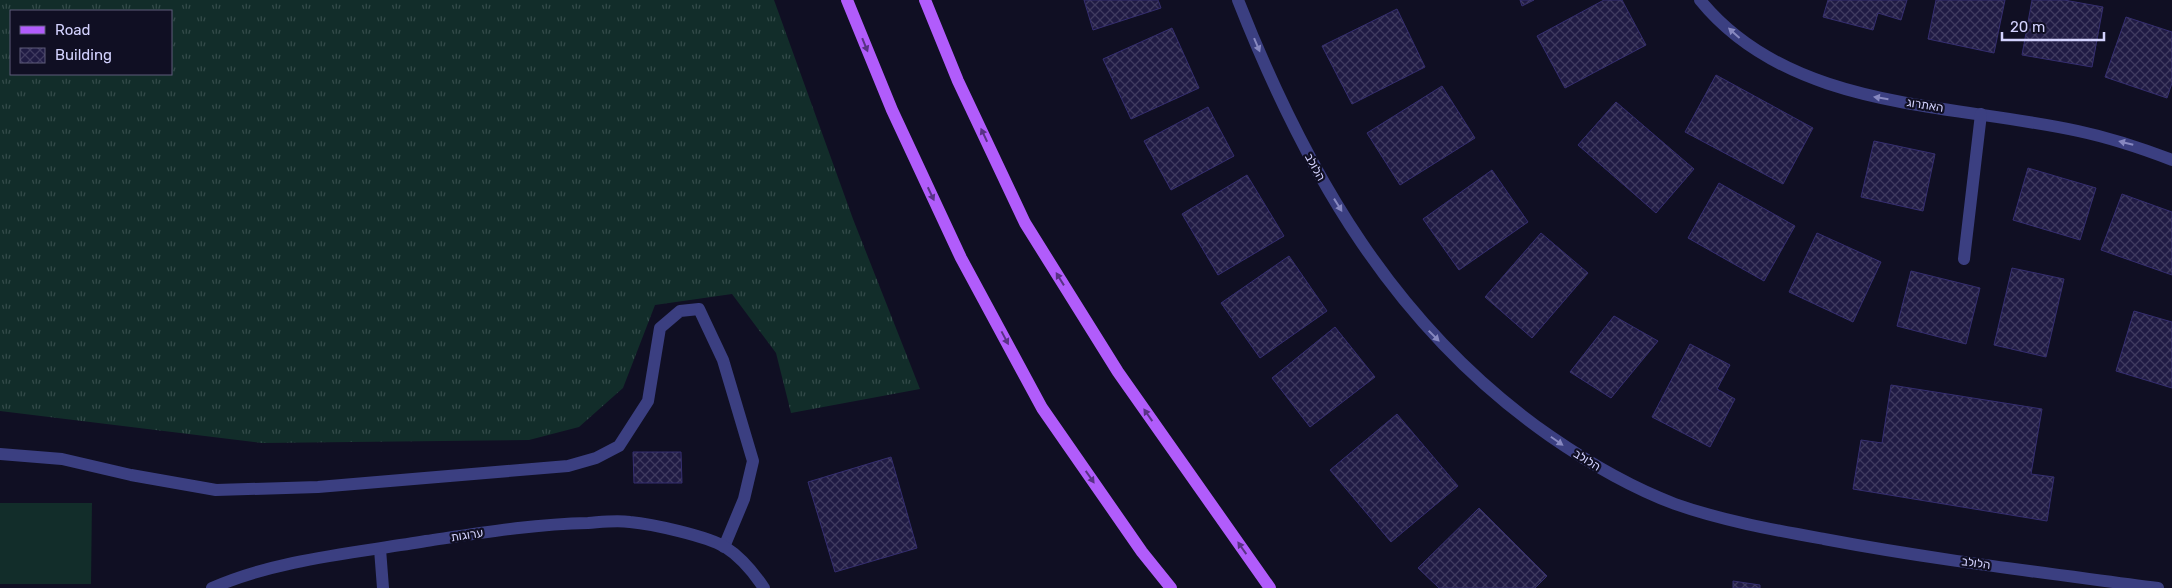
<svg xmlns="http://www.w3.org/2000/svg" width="2172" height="588" viewBox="0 0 2172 588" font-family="Rubik,'Noto Sans Hebrew',sans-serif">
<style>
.grass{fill:url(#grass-tufts);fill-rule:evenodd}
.pitch{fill:#122d2a}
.building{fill:url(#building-cross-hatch);stroke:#352e6f}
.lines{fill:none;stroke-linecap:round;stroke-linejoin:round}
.minor{stroke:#3b3f81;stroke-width:12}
.major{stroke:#b15cfb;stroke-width:12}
.oneway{fill:#8788c0}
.oneway2{fill:#583284}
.labels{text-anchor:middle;stroke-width:4.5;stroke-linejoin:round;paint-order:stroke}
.street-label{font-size:12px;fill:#d3d2fe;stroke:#100f23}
</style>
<defs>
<pattern id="grass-tufts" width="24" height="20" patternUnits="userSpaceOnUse" patternTransform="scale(1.25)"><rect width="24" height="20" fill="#122d2a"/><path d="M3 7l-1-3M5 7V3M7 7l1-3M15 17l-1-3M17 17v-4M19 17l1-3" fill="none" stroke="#344b4a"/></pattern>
<pattern id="building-cross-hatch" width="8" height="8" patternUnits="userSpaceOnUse" patternTransform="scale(1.25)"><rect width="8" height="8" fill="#201b44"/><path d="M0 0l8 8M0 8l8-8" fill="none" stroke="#403b60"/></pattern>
</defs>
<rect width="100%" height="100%" fill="#100f23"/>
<path class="grass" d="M0,0H774L853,219L920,389L791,413L776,353L732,294L655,305L623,388L579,427L529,440L262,443L0,411ZM11,11H171V74H11Z"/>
<polygon class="pitch" points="0,503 92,503 91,584 0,584"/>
<g class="building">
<polygon points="1084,0 1158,0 1161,8 1093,30"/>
<polygon points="1520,0 1534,0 1522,6"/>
<polygon points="1604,0 1622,0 1646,45 1565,88 1537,36"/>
<polygon points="1828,0 1907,0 1901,20 1878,13 1873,30 1823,17"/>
<polygon points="1936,0 2005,0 1994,53 1928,39"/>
<polygon points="2032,0 2064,0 2103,7 2092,67 2022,55"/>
<polygon points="1397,9 1425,67 1352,104 1322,46"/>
<polygon points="2126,17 2172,32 2172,83 2167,98 2105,77"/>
<polygon points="1172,28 1199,88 1131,119 1103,59"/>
<polygon points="1716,75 1813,128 1783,184 1685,132"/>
<polygon points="1442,86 1475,138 1400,185 1367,133"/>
<polygon points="1616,102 1694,169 1656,213 1578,145"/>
<polygon points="1208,107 1234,156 1171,190 1144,141"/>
<polygon points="1874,141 1935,154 1923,211 1861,197"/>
<polygon points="2028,168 2096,188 2080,240 2013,220"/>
<polygon points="1492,170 1528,222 1459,270 1423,219"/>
<polygon points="1247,175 1284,236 1218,275 1182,214"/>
<polygon points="1719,183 1795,226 1764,281 1688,238"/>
<polygon points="2122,194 2172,212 2172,275 2101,250"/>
<polygon points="1541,233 1588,273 1532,338 1485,297"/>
<polygon points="1817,233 1881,262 1853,322 1789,292"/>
<polygon points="1289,256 1327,311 1260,358 1221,303"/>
<polygon points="2012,268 2064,279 2046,357 1994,345"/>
<polygon points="1911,271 1980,288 1966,344 1897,326"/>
<polygon points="2134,311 2172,322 2172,388 2116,371"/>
<polygon points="1614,316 1658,341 1611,398 1570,372"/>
<polygon points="1335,327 1375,377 1310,427 1272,378"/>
<polygon points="1690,344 1730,365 1717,389 1735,399 1710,447 1652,417"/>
<polygon points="1891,385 2042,409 2031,474 2054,477 2047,521 1853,489 1861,440 1882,443"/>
<polygon points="1397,414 1458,486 1391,542 1330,470"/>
<polygon points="633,452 681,452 682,483 634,483"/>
<polygon points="891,457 917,548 835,572 808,482"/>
<polygon points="1479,508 1547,576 1535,588 1439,588 1418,568"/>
<polygon points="1733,581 1760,585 1760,588 1733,588"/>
</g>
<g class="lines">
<g class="minor">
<path d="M1238,0C1306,173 1395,328 1550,436C1589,463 1630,487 1675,504C1723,521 1774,530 1824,539C1935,560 2047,573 2158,588"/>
<path d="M1700,0C1790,111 1951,103 2078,131C2111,138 2141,148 2172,160"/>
<polyline points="1964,259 1981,114"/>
<polyline points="0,454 62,459 131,475 216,490 318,487 568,466 596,458 619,446 648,401 660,328 680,311 699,309 723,360 753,461 744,499 724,547"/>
<polyline points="380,549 383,588"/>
<path d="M212,588C278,559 355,553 426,541C480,533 534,524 588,523C602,522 616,520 630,522C652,524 707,536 725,547C741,557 754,573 764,588"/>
</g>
<g class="major">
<polyline points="847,0 892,110 961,258 1042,408 1142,552 1171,588"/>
<polyline points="925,0 958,81 1025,223 1118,372 1270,588"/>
</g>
</g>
<defs><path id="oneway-solid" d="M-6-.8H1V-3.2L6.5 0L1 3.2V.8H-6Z" transform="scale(1.25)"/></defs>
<g class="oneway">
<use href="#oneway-solid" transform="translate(1734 33) rotate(-138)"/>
<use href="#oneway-solid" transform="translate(1257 45) rotate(67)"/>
<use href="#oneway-solid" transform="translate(1881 98) rotate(-171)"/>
<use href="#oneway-solid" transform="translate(2126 143) rotate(-166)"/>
<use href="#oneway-solid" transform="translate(1338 205) rotate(58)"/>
<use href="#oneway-solid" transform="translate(1434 336) rotate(45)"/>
<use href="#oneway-solid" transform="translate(1557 441) rotate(35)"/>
</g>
<g class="oneway2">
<use href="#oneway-solid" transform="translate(865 45) rotate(68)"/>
<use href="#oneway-solid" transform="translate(984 135) rotate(-115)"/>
<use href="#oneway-solid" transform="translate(931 194) rotate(65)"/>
<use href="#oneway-solid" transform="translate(1060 279) rotate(-122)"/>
<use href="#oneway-solid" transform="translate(1005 338) rotate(62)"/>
<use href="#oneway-solid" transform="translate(1148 415) rotate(-125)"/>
<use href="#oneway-solid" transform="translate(1090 477) rotate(55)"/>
<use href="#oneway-solid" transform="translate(1242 548) rotate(-125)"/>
</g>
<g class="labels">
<g class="street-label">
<text transform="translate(1925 105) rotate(9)" y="4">האתרוג</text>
<text transform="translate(1315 167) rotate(61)" y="4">הלולב</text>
<text transform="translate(1587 460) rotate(32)" y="4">הלולב</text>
<text transform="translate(467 535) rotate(-9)" y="4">ערוגות</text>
<text transform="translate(1976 563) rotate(8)" y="4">הלולב</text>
</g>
</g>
<rect x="10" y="10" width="162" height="65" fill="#100f23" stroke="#5e5d7b"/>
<rect x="20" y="26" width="25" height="8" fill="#b15cfb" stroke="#5e5d7b"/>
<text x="55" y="35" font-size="15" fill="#d3d2fe">Road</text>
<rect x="20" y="48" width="25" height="15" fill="url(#building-cross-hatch)" stroke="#5e5d7b"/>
<text x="55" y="60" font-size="15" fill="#d3d2fe">Building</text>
<path d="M2002 32v8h102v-8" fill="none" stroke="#d3d2fe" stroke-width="2.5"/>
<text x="2010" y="32" font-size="15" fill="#d3d2fe" stroke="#100f23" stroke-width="4" paint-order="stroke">20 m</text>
</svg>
